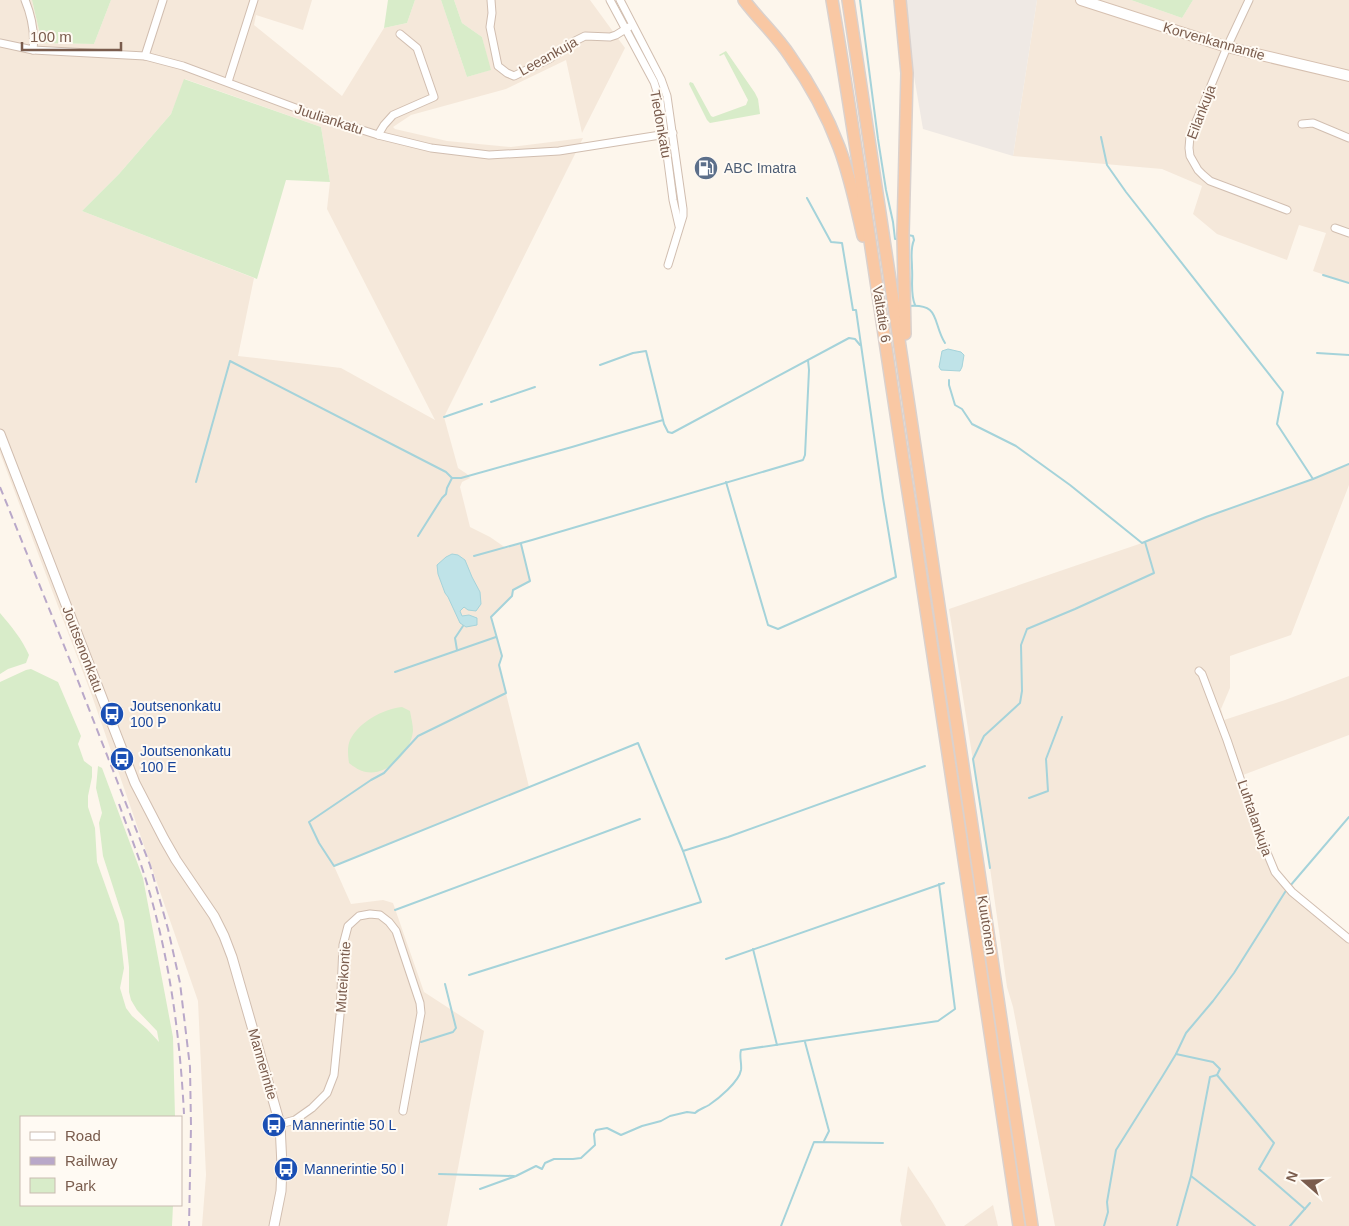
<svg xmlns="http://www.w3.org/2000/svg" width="1349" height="1226" viewBox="0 0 1349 1226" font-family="Helvetica,sans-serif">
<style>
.residential{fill:#f5e8da;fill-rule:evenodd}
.industrial{fill:#efe9e4}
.green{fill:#d8ecc9}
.water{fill:#bfe3e8;stroke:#a5d3da}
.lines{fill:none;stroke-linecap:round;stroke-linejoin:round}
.stream{stroke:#a5d3da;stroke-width:2}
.minor-casing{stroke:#d1beb0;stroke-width:9}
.tertiary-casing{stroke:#d1beb0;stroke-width:11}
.secondary-casing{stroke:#d6c0b0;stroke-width:12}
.trunk-casing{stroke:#dad1cd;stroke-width:14}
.minor{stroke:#fff;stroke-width:7}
.tertiary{stroke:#fff;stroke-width:9}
.secondary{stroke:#fff;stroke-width:10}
.trunk{stroke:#f9c8a4;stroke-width:11}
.rail{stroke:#b9a8c9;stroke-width:2;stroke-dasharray:8 5;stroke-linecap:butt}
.labels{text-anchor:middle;stroke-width:4;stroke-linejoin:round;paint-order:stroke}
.street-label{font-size:14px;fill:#7a5c4d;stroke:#fffaf3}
.service-label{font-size:14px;fill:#4e5e75;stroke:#fffaf3;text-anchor:start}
.transit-label{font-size:14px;fill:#164399;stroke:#fffaf3;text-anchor:start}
</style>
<rect width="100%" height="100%" fill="#fdf6ec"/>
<g class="residential">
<path d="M0,0H32L42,43L94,44L111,0H312L303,30L256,15L254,25L342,96L384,28L407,23L415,0H441L467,77L490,70L482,37L462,23L454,0H590L625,48L582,133L566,60L506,89L411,115L393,127L395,129L447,141L511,147L583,138L444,417L458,468L467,474L470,478L462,482L460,487L470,527L490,537L506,548L521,544L530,581L513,590L512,596L491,617L502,656L499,665L529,787L334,866L351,904L383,900L393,903L424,992L484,1031L447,1226H202L206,1175L198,1001L92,696L0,453ZM185,79L321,127L330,182L327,209L435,420L341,368L238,356L254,278L82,211L119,174L171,114Z"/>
<polygon points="1037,0 1131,0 1182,18 1193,0 1349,0 1349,283 1313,271 1326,233 1299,225 1287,260 1217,234 1193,214 1202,186 1162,169 1013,156"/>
<polygon points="1349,464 1349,485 1291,635 1230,656 1230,688 1221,709 1224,720 1285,700 1349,676 1349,735 1243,775 1275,863 1288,884 1349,935 1349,1226 1055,1226 1013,1007 1007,987 990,868 949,609 1145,542 1206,517 1313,479"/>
<polygon points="908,1166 932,1202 946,1226 902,1226 900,1221"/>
<polygon points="993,1205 998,1226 964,1226"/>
</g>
<polygon class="industrial" points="901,0 1037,0 1013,156 923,129"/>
<g class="green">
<polygon points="32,0 111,0 94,44 42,43"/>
<polygon points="388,0 415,0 407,23 384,28"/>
<polygon points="441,0 454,0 462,23 482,37 491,70 467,77"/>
<polygon points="1131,0 1193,0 1182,18"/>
<polygon points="726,51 755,93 758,99 760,114 710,123 707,120 689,84 690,82 693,83 711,116 713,117 746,105 748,100 724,54 720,56 719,55"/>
<polygon points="184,79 321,127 330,182 286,180 257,279 82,211 119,174 171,114"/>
<path d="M0,613C11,626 22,639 29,655L26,663L8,669L0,674Z"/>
<polygon points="31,669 58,682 81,736 78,744 84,761 92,767 92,777 88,796 88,807 95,828 97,862 119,924 124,968 120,988 126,1008 132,1016 147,1029 159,1042 157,1031 137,1010 131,1000 129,992 129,967 124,921 103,856 99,823 102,813 96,788 98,766 102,768 143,878 173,1037 175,1117 21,1117 21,1205 173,1205 172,1226 0,1226 0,682 26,670"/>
<path d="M402,707L410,711C411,718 413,724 413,731C411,752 388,776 366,772C360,771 354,767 349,763C348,756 347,747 350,740C359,722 383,709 402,707Z"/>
</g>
<g class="water">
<polygon points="948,349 961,352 964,355 962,367 960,371 941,370 939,367 942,351"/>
<polygon points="452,554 458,555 465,560 472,577 480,592 481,604 476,611 468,610 464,607 460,611 462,616 469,615 477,618 477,625 466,627 460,623 448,597 445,593 438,574 437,565 446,557"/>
</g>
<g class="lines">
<g class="stream">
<polyline points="860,0 878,139 886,190 893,222 895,239 897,239"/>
<polyline points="1101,137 1107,165 1126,192 1283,392 1277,424 1313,479"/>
<path d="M908,235L913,236L914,240C910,249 912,258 912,268C913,281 910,293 915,305"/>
<polyline points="1323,275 1349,283"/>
<path d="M908,306C941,303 932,322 945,343"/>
<polyline points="1317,353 1349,355"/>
<polyline points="600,365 633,353 646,351 664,424 668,432 672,433 849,338 855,339 860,345"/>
<polyline points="949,380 949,385 955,405 962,409 972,424 1016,446 1070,485 1142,543 1206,517 1313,479 1349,464"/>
<polyline points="491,402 535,387"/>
<polyline points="444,417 482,404"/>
<polyline points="196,482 230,361 446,472 452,478 461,478 572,447 663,420"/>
<polyline points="726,482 768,625 778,629 896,577 883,498 856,310 853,310 842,243 831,242 807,198"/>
<polyline points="418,536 442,498 446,494 447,488 452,478"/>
<polyline points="474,556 532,540 803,460 805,455 809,370 808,360"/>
<polyline points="457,650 455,638 463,626"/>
<polyline points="395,672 496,637"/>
<polyline points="1029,798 1048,791 1046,759 1062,717"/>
<polyline points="683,851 728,837 925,766"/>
<polyline points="990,868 973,759 984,736 1020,703 1022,691 1021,645 1027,629 1075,609 1154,573 1145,542"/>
<polyline points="1290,886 1349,817"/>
<polyline points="395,910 640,819"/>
<polyline points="753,949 777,1045"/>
<polyline points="726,959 944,883"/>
<polyline points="469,975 701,902 683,851 638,743 334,866 319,843 309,822 371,780 384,773 418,736 506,693 499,665 502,656 491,617 512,596 513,590 530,581 521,544"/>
<polyline points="421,1042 453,1032 456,1028 445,984"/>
<polyline points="805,1042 829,1131 824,1141"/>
<polyline points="1176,1054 1213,1062 1220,1069 1217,1075"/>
<polyline points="1217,1075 1274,1143 1259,1169 1305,1209"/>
<polyline points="439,1174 514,1176"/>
<polyline points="1191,1176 1255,1226"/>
<path d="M480,1189L516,1176L536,1166L542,1169L545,1163L554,1159H573L581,1158L595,1145L594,1134L596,1130L607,1128L621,1135L642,1126L661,1121L670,1116L687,1112L695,1113C699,1109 704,1108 709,1105C718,1099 739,1082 741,1070C742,1063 739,1057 741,1050L938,1021L955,1009L939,884"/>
<polyline points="781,1226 814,1142 883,1143"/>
<polyline points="1104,1226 1108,1212 1107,1202 1116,1150 1162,1077 1176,1054 1186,1033 1213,1001 1234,973 1287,889"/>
<polyline points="1177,1226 1191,1176 1210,1077 1217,1075"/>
<polyline points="1290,1226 1310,1203"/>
</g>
<g class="minor-casing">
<g id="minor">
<path d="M25,0C32,17 35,32 33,50"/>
<polyline points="491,0 492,13 490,27 498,66 507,73 514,76 549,59 575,41 585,36 610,37 616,35 629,27"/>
<polyline points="610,0 654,82 660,101 673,200 679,226"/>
<polyline points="620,0 661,79 667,96 683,209 683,216 668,265"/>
<polyline points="1249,0 1227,47 1190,136 1189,148 1190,156 1198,170 1203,175 1210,181 1287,210"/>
<polyline points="0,43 33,50 145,56 183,66 309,113 378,135 431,148 489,155 559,151 673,133"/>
<polyline points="145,56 163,0"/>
<polyline points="228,82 254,0"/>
<polyline points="1302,124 1313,123 1349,138"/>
<polyline points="378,135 384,125 393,115 434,97 417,48 400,34"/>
<polyline points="1335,228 1349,233"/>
<polyline points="1199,671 1202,674 1227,740 1258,831 1275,872 1292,892 1349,939"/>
<polyline points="280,1124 295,1120 312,1108 327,1093 334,1075 340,1015 343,945 348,926 359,916 370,914 380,915 389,922 396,931 420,1003 421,1013 403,1111"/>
</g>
</g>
<g class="tertiary-casing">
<polyline id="tertiary" points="0,434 135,783 164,839 176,860 214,916 224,936 232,957 280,1124 282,1166 281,1191 274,1226"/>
</g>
<g class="secondary-casing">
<polyline id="secondary" points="1081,0 1227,47 1349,76"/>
</g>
<g class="trunk-casing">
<g id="trunk">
<path d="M744,0C759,20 777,36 790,56C810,84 827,115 839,147C850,176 856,206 863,236"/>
<path d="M832,0C861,170 884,341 911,511C948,749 983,988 1019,1226"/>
<polyline points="848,0 1032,1226"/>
<polyline points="900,0 907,73 903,234 905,334"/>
</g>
</g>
<use href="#minor" class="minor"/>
<use href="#tertiary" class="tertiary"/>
<use href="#secondary" class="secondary"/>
<use href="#trunk" class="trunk"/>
<g class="rail">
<polyline points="0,487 69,658 150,865 168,929 180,983 190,1067 191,1126 189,1226"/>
<path d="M119,804C129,832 140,859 148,887C170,961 180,1037 184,1114"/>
</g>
</g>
<defs>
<g id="fuel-disc" transform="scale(1.25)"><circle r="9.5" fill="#5c6f8a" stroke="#fffaf3"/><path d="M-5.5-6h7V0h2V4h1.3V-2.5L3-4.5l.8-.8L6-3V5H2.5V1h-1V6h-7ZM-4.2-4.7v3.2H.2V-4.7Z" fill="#fff"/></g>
<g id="bus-disc" transform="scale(1.25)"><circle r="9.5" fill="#1a4fb4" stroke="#fffaf3"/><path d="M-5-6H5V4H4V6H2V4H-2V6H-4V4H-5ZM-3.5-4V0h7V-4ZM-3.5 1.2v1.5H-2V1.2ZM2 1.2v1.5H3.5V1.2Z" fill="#fff"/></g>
</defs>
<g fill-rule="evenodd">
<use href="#fuel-disc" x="706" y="168"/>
<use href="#bus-disc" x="112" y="714"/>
<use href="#bus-disc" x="122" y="759"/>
<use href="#bus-disc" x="274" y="1125"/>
<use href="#bus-disc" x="286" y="1169"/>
</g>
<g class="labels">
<g class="street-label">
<text transform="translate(1214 41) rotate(16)" y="5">Korvenkannantie</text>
<text transform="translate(548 56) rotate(-29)" y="5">Leeankuja</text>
<text transform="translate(1201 112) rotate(-69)" y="5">Eilankuja</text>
<text transform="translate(329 119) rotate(18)" y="5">Juuliankatu</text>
<text transform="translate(661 124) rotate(80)" y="5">Tiedonkatu</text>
<text transform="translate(882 314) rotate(81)" y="5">Valtatie 6</text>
<text transform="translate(83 649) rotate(69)" y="5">Joutsenonkatu</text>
<text transform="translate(1255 818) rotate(71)" y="5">Luhtalankuja</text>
<text transform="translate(987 925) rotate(81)" y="5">Kuutonen</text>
<text transform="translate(343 977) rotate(-86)" y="5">Muteikontie</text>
<text transform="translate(263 1064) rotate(74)" y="5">Mannerintie</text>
</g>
<g class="service-label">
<text x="724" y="173">ABC Imatra</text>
</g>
<g class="transit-label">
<text x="130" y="711">Joutsenonkatu<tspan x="130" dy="16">100 P</tspan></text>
<text x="140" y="756">Joutsenonkatu<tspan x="140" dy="16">100 E</tspan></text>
<text x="292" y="1130">Mannerintie 50 L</text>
<text x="304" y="1174">Mannerintie 50 I</text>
</g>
</g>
<rect x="20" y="1116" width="162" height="90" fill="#fffaf3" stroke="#cabbb1"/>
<rect x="30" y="1132" width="25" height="8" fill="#ffffff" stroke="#cabbb1"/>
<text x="65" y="1141" font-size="15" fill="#7a5c4d">Road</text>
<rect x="30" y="1157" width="25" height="8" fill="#b9a8c9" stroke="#cabbb1"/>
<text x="65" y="1166" font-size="15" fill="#7a5c4d">Railway</text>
<rect x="30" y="1178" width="25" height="15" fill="#d8ecc9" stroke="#cabbb1"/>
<text x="65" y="1191" font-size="15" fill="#7a5c4d">Park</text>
<g transform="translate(1304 1181) rotate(290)" stroke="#fffaf3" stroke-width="4" paint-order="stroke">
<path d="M0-4L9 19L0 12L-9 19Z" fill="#7a5c4d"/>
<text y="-8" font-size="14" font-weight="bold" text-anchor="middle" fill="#7a5c4d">N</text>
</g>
<path d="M22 42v8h99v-8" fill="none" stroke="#7a5c4d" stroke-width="2.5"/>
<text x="30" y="42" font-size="15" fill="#7a5c4d" stroke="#fffaf3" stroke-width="4" paint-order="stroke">100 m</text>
</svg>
